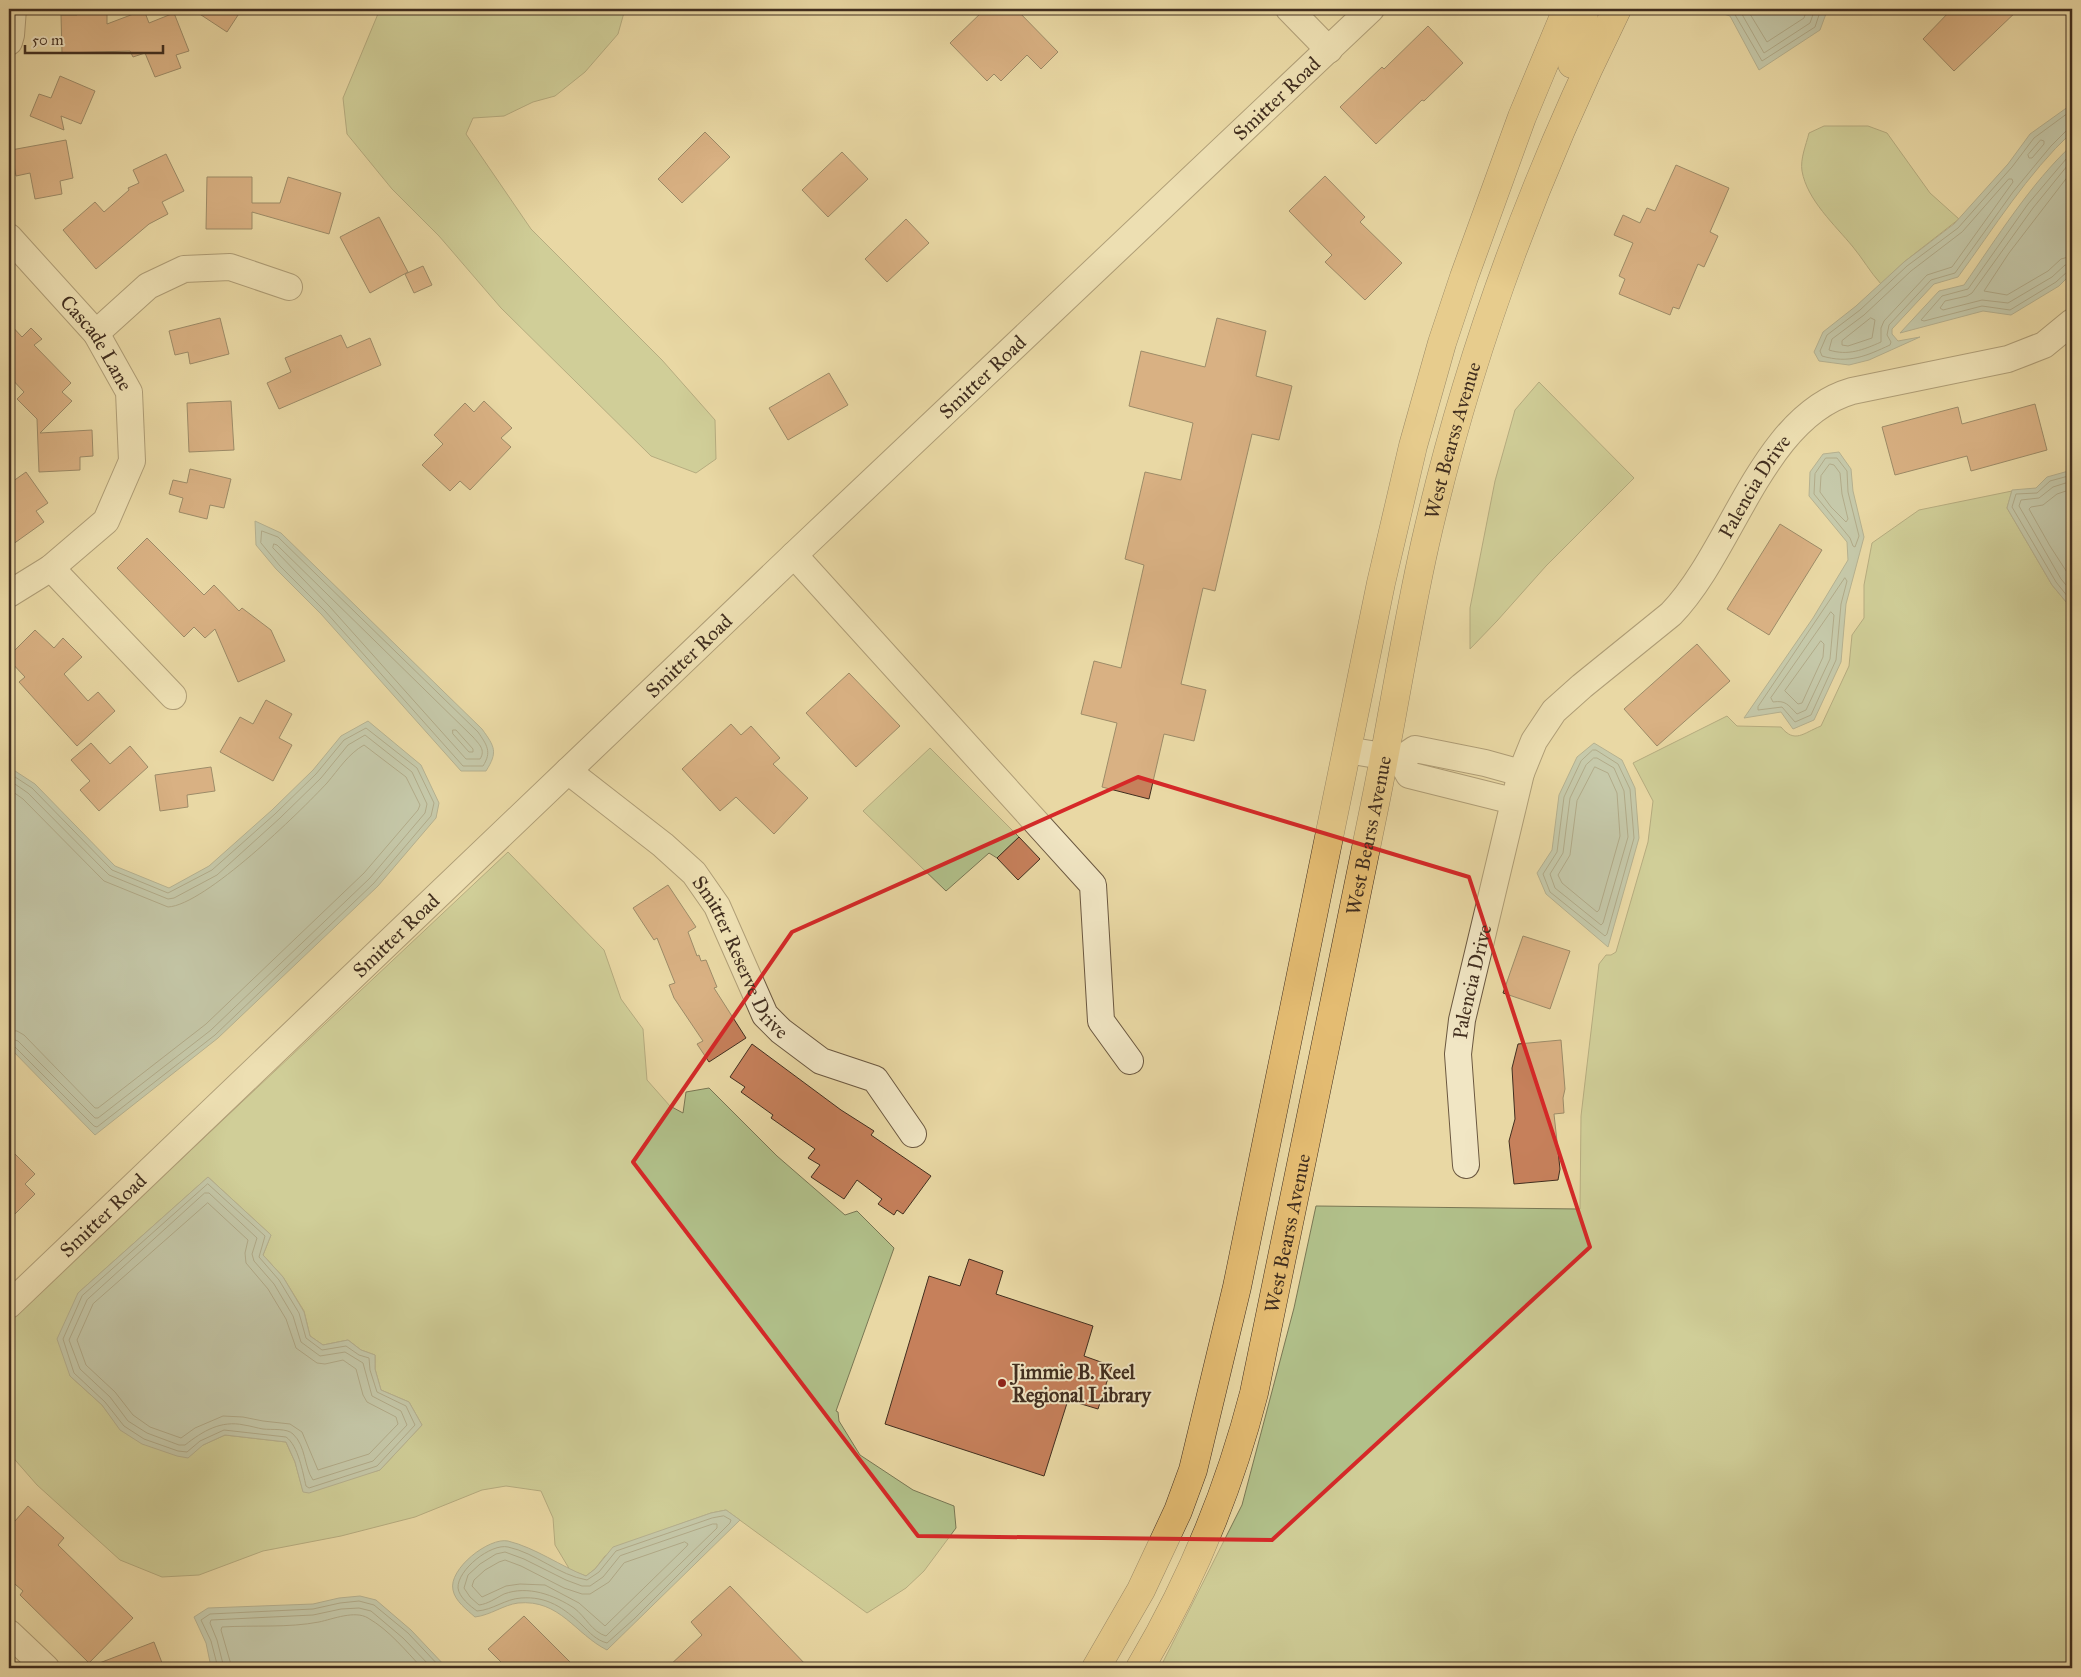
<svg xmlns="http://www.w3.org/2000/svg" width="2081" height="1677" viewBox="0 0 2081 1677" font-family="'IM FELL Great Primer',serif">
<style>
.green{fill:#b1c08a;stroke:#797754;fill-rule:evenodd}
.water{fill:#9cb7b1;stroke:#788077}
.lines{fill:none;stroke-linecap:round;stroke-linejoin:round}
.shore{stroke:#6e7268;stroke-width:1}
.building{fill:#c6805b;stroke:#412e1f}
.minor-casing{stroke:#6b5840;stroke-width:28}
.major-casing{stroke:#412e1f;stroke-width:29}
.minor{stroke:#f1e6c4;stroke-width:26}
.major{stroke:#e4bc72;stroke-width:28}
.marked{fill:none;stroke:#d62828;stroke-width:4;stroke-linejoin:round}
.poi-dot{fill:#8f2418;stroke:#f1e6c4;stroke-width:2}
.labels{text-anchor:middle;stroke-width:4;stroke-linejoin:round;paint-order:stroke}
.street-label{font-size:20px;fill:#412e1f;stroke:#f1e6c4}
.poi-label{font-size:20px;font-weight:bold;fill:#412e1f;stroke:#f1e6c4;text-anchor:start}
</style>
<rect width="100%" height="100%" fill="#e9d8a4"/>
<filter id="stains"><feTurbulence type="fractalNoise" baseFrequency=".004" numOctaves="4"/><feColorMatrix values="0 0 0 0 .2 0 0 0 0 .09 0 0 0 0 .02 0 0 0 .5 -.17"/></filter>
<radialGradient id="worn" r=".72"><stop offset=".6" stop-color="#630" stop-opacity="0"/><stop offset="1" stop-color="#630" stop-opacity=".3"/></radialGradient>
<g class="green">
<polygon points="380,9 625,9 618,34 585,72 555,96 533,102 504,116 473,118 466,134 531,229 662,360 715,420 716,459 696,473 651,456 501,308 439,236 392,189 347,134 343,98"/>
<path d="M1824,126H1868L1887,133L1930,193L1959,219L1904,262L1881,284C1870,272 1863,259 1853,247C1835,225 1807,200 1802,171C1800,159 1806,145 1809,133Z"/>
<polygon points="1539,382 1634,478 1546,566 1497,621 1470,649 1470,608 1495,481 1515,410"/>
<path d="M2012,491L2007,508L2052,585L2072,609V1668H1160L1242,1505L1294,1308L1316,1206L1580,1209L1581,1116L1599,964L1606,955H1611L1616,952L1648,842L1653,801L1633,763L1727,716L1737,726L1781,727C1795,744 1803,733 1821,726L1849,666L1852,635L1864,618V585L1872,543L1919,510Z"/>
<polygon points="930,748 1019,837 997,858 989,853 946,891 863,811"/>
<path d="M508,852L604,950L621,999L643,1029L647,1080L670,1106L683,1113L686,1092L709,1088L777,1156L845,1215L857,1211L894,1248L836,1411L838,1412L839,1421L860,1455L913,1490L954,1506L956,1528L924,1571L906,1588L867,1613L726,1510L711,1513L666,1529L605,1556L595,1569L586,1576L570,1570L555,1545L553,1518L541,1491L506,1486L482,1490L415,1517L341,1536L263,1551L199,1575L162,1577L120,1560L37,1485L9,1453V1321ZM208,1177L271,1235L263,1255L283,1277L304,1311L310,1336L323,1345L348,1340L361,1350L375,1355V1369L381,1390L409,1402L422,1425L380,1470L303,1491L295,1462L286,1442L225,1435L203,1445L121,1430L102,1405L70,1376L78,1293Z"/>
</g>
<g class="water">
<polygon points="1708,9 1824,9 1827,11 1820,30 1759,70 1730,16"/>
<path d="M2072,104V132C2027,174 1994,228 1958,277L1934,284L1892,329V334L1898,341L1920,337L1869,360L1849,365L1819,361L1814,352L1823,332L1856,306L1904,262L1954,224L2008,164L2030,134Z"/>
<path d="M2072,145V273L2059,286L2011,315L1983,311L1900,333L1939,291L1964,285C1996,239 2031,183 2072,145Z"/>
<polygon points="1839,452 1851,469 1853,491 1864,537 1846,604 1841,662 1814,720 1793,729 1781,712 1744,718 1813,618 1848,560 1847,542 1809,496 1810,472 1823,454"/>
<polygon points="2072,470 2072,609 2052,585 2007,508 2012,490 2036,488 2047,477"/>
<path d="M255,521L281,533L482,729C495,747 498,752 486,771H461L321,614L276,569L256,545Z"/>
<polygon points="368,721 421,765 439,803 436,818 378,886 218,1038 95,1135 9,1047 9,767 35,784 115,866 169,888 209,866 272,810 313,770 341,736"/>
<polygon points="1594,743 1622,760 1635,788 1639,838 1608,947 1546,894 1537,873 1552,850 1559,795 1577,757"/>
<polygon points="208,1177 271,1235 263,1255 283,1277 304,1312 310,1336 323,1345 348,1340 361,1350 375,1355 375,1369 381,1390 409,1402 422,1425 380,1470 309,1493 303,1492 295,1462 286,1442 225,1435 203,1445 188,1458 177,1456 142,1444 120,1430 102,1405 70,1376 57,1339 78,1293"/>
<path d="M726,1510L740,1520L607,1650C575,1634 560,1599 518,1603C503,1605 491,1615 475,1617C467,1610 455,1601 453,1590C448,1569 489,1537 508,1541C536,1548 560,1566 586,1576L595,1569L613,1547L711,1513Z"/>
<polygon points="360,1596 376,1600 411,1630 447,1668 214,1668 210,1662 206,1643 194,1617 208,1608 313,1604 339,1598"/>
</g>
<g class="lines">
<g class="shore">
<polyline points="1724,9 1734,13 1762,61 1815,27 1821,9"/>
<polyline points="1739,9 1764,53 1810,23 1815,9"/>
<polyline points="1747,9 1767,42 1804,18 1807,9"/>
<path d="M2072,110L2034,138L2012,167L1958,228L1907,266L1860,310L1827,335L1820,351L1822,356C1849,364 1866,356 1890,345L1891,342L1887,335L1889,325L1931,280L1955,273L2013,192L2051,146L2067,130L2072,129"/>
<polygon points="2041,140 2044,141 2044,144 2032,158 2029,158 2028,155"/>
<polyline points="2072,152 2028,204 1968,289 1942,296 1921,320 1924,321 1982,306 2010,310 2056,282 2068,271 2072,270"/>
<polyline points="2072,160 2033,208 1972,293 1967,296 1945,301 1940,308 1943,310 1982,300 2008,303 2052,277 2065,265 2072,264"/>
<polyline points="2072,171 2009,253 1984,291 2007,295 2048,271 2061,259 2072,256"/>
<path d="M2009,179H2012L2013,182L1952,267L1927,275L1884,321L1881,328V342C1863,350 1848,356 1829,350L1832,339L1864,315L1911,271L1962,232Z"/>
<polygon points="1871,318 1875,320 1872,338 1848,346 1842,345 1842,341"/>
<polygon points="1826,458 1837,458 1847,471 1848,492 1859,536 1855,547 1853,546 1850,538 1814,494 1815,474"/>
<polygon points="1830,464 1834,465 1840,473 1842,494 1848,519 1846,522 1831,507 1820,492 1821,476"/>
<polyline points="2072,475 2050,481 2037,493 2016,494 2012,507 2056,582 2072,602"/>
<polyline points="2072,481 2053,487 2039,498 2021,500 2019,506 2061,579 2072,592"/>
<polyline points="2072,489 2057,494 2043,505 2031,507 2029,509 2050,546 2072,580"/>
<path d="M262,531L278,537L478,732C487,745 492,752 483,766H463L325,611L280,566L261,543Z"/>
<path d="M274,544L277,545L473,737C479,744 486,750 480,759H466L330,607L273,548Z"/>
<polygon points="1845,578 1847,581 1841,604 1836,660 1811,715 1795,722 1782,707 1758,710 1758,707"/>
<path d="M1831,612L1834,615L1830,659L1806,710L1797,714C1788,705 1786,700 1773,702L1771,698Z"/>
<polygon points="1821,641 1824,644 1823,657 1802,703 1798,704 1785,691"/>
<polygon points="453,730 456,730 473,749 473,752 469,752 453,734"/>
<polygon points="1593,750 1596,750 1618,764 1630,789 1634,838 1607,934 1605,936 1550,892 1543,874 1557,852 1564,797 1581,761"/>
<polygon points="1594,758 1597,758 1614,768 1624,791 1628,837 1603,923 1601,925 1555,888 1550,874 1563,853 1570,798 1586,765"/>
<polygon points="1595,767 1608,773 1617,793 1620,836 1599,910 1597,912 1562,883 1558,875 1570,855 1577,801"/>
<polyline points="9,773 32,788 112,870 168,893 212,870 275,814 316,774 344,740 366,728 417,768 434,803 431,816 374,883 215,1035 97,1127 94,1126 14,1046 9,1044"/>
<polyline points="9,780 28,793 109,875 168,899 174,898 217,875 280,818 321,778 348,745 365,735 412,772 427,804 425,813 370,878 211,1030 98,1118 95,1118 18,1041 9,1038"/>
<path d="M9,789L23,799L104,881L168,907C205,905 300,812 327,783C339,769 348,754 364,745L406,777L420,805L418,810L364,873L206,1024L98,1108H95L24,1035L17,1031L9,1030"/>
<path d="M208,1184L265,1236L259,1257L279,1280L299,1313L306,1338L322,1350L346,1346L359,1355L369,1358L370,1370L377,1392L406,1406L415,1425L377,1466L309,1488L306,1486C303,1473 298,1445 286,1437L224,1430L200,1441L187,1452L178,1451L144,1439L124,1426L105,1402L74,1373L63,1339L82,1296Z"/>
<path d="M205,1193H209L257,1238L252,1254L254,1261L274,1284L293,1316L301,1342L320,1356L345,1352L363,1363L372,1396L401,1411L407,1425L373,1461L313,1480C304,1467 306,1446 293,1434C287,1428 272,1430 263,1429C257,1428 251,1426 244,1425C221,1420 203,1431 185,1445H179L147,1433L128,1421L110,1397L80,1369L69,1340L87,1300Z"/>
<polygon points="208,1203 248,1240 245,1253 246,1263 268,1289 286,1319 296,1348 317,1363 325,1364 343,1360 356,1369 363,1395 367,1402 396,1417 398,1424 369,1454 318,1470 302,1432 290,1424 263,1421 243,1417 223,1416 195,1428 181,1438 150,1427 133,1415 115,1392 86,1365 77,1340 93,1304"/>
<path d="M724,1516L731,1520L730,1523L634,1619L607,1643C596,1640 590,1633 582,1625C564,1608 547,1596 521,1598C505,1599 493,1610 477,1611C470,1606 459,1597 458,1588C457,1570 491,1543 508,1547C536,1553 558,1575 587,1580L599,1572L616,1551L712,1518Z"/>
<path d="M713,1524H717V1528L606,1636C592,1632 585,1616 574,1608C554,1595 528,1585 504,1594C496,1598 488,1604 479,1605L470,1597L464,1588L468,1575L480,1564L496,1554L505,1552L524,1559L566,1580L582,1586H590L603,1577L620,1556Z"/>
<polygon points="685,1542 688,1544 687,1546 605,1626 579,1603 545,1585 520,1584 506,1586 482,1597 472,1586 474,1580 485,1570 499,1562 505,1560 521,1566 564,1588 582,1594 590,1594 609,1582 624,1563"/>
<polyline points="218,1668 211,1641 201,1620 210,1614 313,1609 340,1603 359,1601 374,1605 408,1633 441,1668"/>
<polyline points="224,1668 217,1640 210,1623 211,1620 313,1615 341,1609 359,1608 371,1611 403,1638 432,1668"/>
<path d="M232,1668L221,1630L222,1627C254,1625 288,1628 319,1622C333,1619 355,1610 368,1618C389,1630 406,1651 422,1668"/>
</g>
</g>
<g class="building">
<polygon points="76,9 107,9 107,24 144,10 149,23 174,13 189,51 176,55 181,68 155,77 145,53 133,57 130,51 62,53 61,15 77,15"/>
<polygon points="192,9 242,9 227,32"/>
<polygon points="985,9 1016,9 1058,52 1041,69 1027,55 1001,81 994,74 987,81 950,43"/>
<polygon points="1952,9 2019,9 1954,71 1923,39"/>
<polygon points="1428,26 1463,63 1424,101 1422,100 1376,144 1340,107 1382,67 1384,69"/>
<polygon points="60,76 95,91 81,124 61,116 64,130 30,116 39,94 51,98"/>
<polygon points="705,132 730,157 682,203 658,179"/>
<polygon points="66,140 73,178 60,181 62,194 35,199 30,173 16,176 11,150"/>
<polygon points="842,152 868,179 828,217 802,190"/>
<polygon points="166,154 184,191 162,202 168,214 149,224 96,269 63,230 95,202 104,212 129,190 128,188 139,183 133,170"/>
<polygon points="1676,165 1729,188 1710,232 1718,236 1704,267 1698,264 1679,309 1673,307 1670,315 1619,294 1625,279 1619,276 1633,243 1614,235 1623,215 1640,223 1647,208 1655,211"/>
<polygon points="1325,176 1365,217 1360,222 1402,263 1365,300 1325,262 1332,255 1289,211"/>
<polygon points="207,177 252,177 252,203 280,203 288,177 341,193 329,234 252,212 252,229 206,229"/>
<polygon points="379,217 408,272 370,293 340,237"/>
<polygon points="906,219 929,243 887,282 865,259"/>
<polygon points="423,266 432,285 414,293 405,274"/>
<polygon points="220,318 229,354 190,364 188,352 175,355 169,331"/>
<polygon points="1217,318 1266,331 1256,376 1292,386 1279,440 1252,434 1215,591 1203,588 1181,684 1206,690 1194,741 1164,734 1149,799 1102,787 1117,723 1081,714 1094,661 1121,668 1144,565 1125,559 1145,472 1181,480 1193,423 1129,406 1141,351 1205,367"/>
<polygon points="9,323 22,337 31,328 42,339 34,345 71,383 62,392 72,401 40,433 92,430 93,456 80,457 80,470 39,472 37,419 17,399 24,392 9,376"/>
<polygon points="341,335 347,348 370,338 381,365 279,409 267,383 291,372 285,358"/>
<polygon points="829,373 848,405 788,440 769,408"/>
<polygon points="231,401 234,450 189,452 187,403"/>
<polygon points="484,401 512,428 501,438 511,447 470,490 460,481 450,491 422,465 443,444 434,435 465,403 474,412"/>
<polygon points="2035,404 2047,450 1971,471 1967,456 1895,475 1882,427 1958,407 1962,424"/>
<polygon points="190,469 231,479 224,508 210,505 207,519 179,512 183,498 169,494 173,480 187,483"/>
<polygon points="26,472 48,503 36,511 44,522 9,547 9,484"/>
<polygon points="1780,524 1822,550 1769,635 1727,609"/>
<polygon points="147,538 204,595 214,585 239,611 242,608 271,630 285,661 238,682 215,629 205,638 194,627 184,637 117,568"/>
<polygon points="35,630 54,648 63,638 82,657 64,674 88,701 98,692 115,711 77,746 19,682 25,677 9,660 9,656"/>
<polygon points="1697,644 1730,681 1657,746 1624,709"/>
<polygon points="849,673 900,726 856,767 806,713"/>
<polygon points="266,700 292,714 279,738 292,745 273,781 220,752 240,717 253,724"/>
<polygon points="731,724 741,735 751,726 780,758 773,764 808,798 774,834 736,797 720,811 682,769"/>
<polygon points="91,743 110,764 130,746 148,767 99,811 80,790 90,781 71,760"/>
<polygon points="211,767 215,791 187,795 188,807 160,811 155,775"/>
<polygon points="1019,837 1040,859 1018,880 997,858"/>
<polygon points="668,885 696,927 688,932 697,956 699,955 701,961 706,960 717,987 714,988 746,1038 709,1062 697,1044 703,1041 674,998 669,985 675,983 657,938 654,940 633,908"/>
<polygon points="1523,936 1570,951 1550,1009 1503,993"/>
<polygon points="1561,1040 1565,1089 1563,1098 1564,1113 1554,1114 1560,1169 1558,1180 1514,1184 1509,1141 1515,1119 1512,1068 1518,1044"/>
<polygon points="752,1044 841,1110 874,1131 871,1135 931,1176 903,1214 897,1210 894,1215 878,1204 882,1199 857,1180 844,1199 811,1177 820,1165 808,1158 815,1149 771,1118 773,1115 741,1092 745,1087 730,1077"/>
<polygon points="9,1148 35,1174 25,1184 35,1194 9,1220"/>
<polygon points="969,1259 1003,1271 996,1294 1093,1326 1084,1356 1112,1366 1098,1409 1068,1400 1044,1476 885,1424 929,1276 960,1286"/>
<polygon points="28,1506 64,1538 58,1545 133,1618 89,1663 20,1595 23,1591 9,1579 9,1528"/>
<polygon points="730,1586 809,1668 667,1668 702,1635 691,1622"/>
<polygon points="524,1616 576,1668 507,1668 488,1649"/>
<polygon points="154,1642 164,1668 90,1668 89,1667"/>
</g>
<g class="lines">
<g class="minor-casing">
<g id="minor">
<polyline points="1289,9 1329,50"/>
<polyline points="9,42 11,35 13,9"/>
<path id="s1" d="M9,237L96,333L129,392L132,461L106,521L51,568L9,594"/>
<polyline points="96,333 148,286 184,269 230,267 289,287"/>
<polyline points="794,555 1093,885 1101,1021 1130,1061"/>
<polyline points="51,568 173,696"/>
<polyline points="1347,750 1400,759 1415,749 1485,763 1521,773"/>
<polyline points="1400,759 1409,775 1513,801"/>
<path id="s2" d="M568,771L663,845L694,873L717,906L765,1015L781,1031L821,1061L875,1079L913,1134"/>
<path id="s3" d="M1466,1165L1458,1054L1462,1020L1521,773L1534,741L1554,711L1582,686L1671,614C1733,550 1762,417 1852,391L2008,359L2044,345L2072,322"/>
<path id="s4" d="M9,1305L794,555L1371,9"/>
<polyline points="9,1633 46,1668"/>
</g>
</g>
<g class="major-casing">
<g id="major">
<polyline points="1572,64 1585,31 1583,9"/>
<polyline points="1096,1668 1141,1590 1178,1511 1193,1470 1237,1287 1381,583 1413,446 1442,343 1464,277 1522,117 1567,9"/>
<path id="s5" d="M1140,1668C1191,1582 1229,1490 1254,1393C1296,1196 1335,997 1376,799C1393,715 1406,629 1425,544C1467,359 1533,179 1617,9"/>
</g>
</g>
<use href="#minor" class="minor"/>
<use href="#major" class="major"/>
</g>
<path d="M0 0H2081V1677H0ZM1138,777L1469,877L1590,1247L1272,1540L918,1536L633,1162L792,932Z" fill="#e9d8a4" fill-opacity=".55" fill-rule="evenodd"/>
<path class="marked" d="M1138,777L1469,877L1590,1247L1272,1540L918,1536L633,1162L792,932Z"/>
<circle class="poi-dot" cx="1002" cy="1383" r="5"/>
<g class="labels">
<g class="street-label">
<text dy="7" stroke="none"><textPath href="#s4" startOffset="1750">Smitter Road</textPath></text>
<text dy="7" stroke="none"><textPath href="#s1" startOffset="138">Cascade Lane</textPath></text>
<text dy="7" stroke="none"><textPath href="#s4" startOffset="1345">Smitter Road</textPath></text>
<text dy="7" stroke="none"><textPath href="#s5" startOffset="1272">West Bearss Avenue</textPath></text>
<text dy="7" stroke="none"><textPath href="#s3" startOffset="775">Palencia Drive</textPath></text>
<text dy="7" stroke="none"><textPath href="#s4" startOffset="940">Smitter Road</textPath></text>
<text dy="7" stroke="none"><textPath href="#s5" startOffset="868">West Bearss Avenue</textPath></text>
<text dy="7" stroke="none"><textPath href="#s4" startOffset="535">Smitter Road</textPath></text>
<text dy="7" stroke="none"><textPath href="#s2" startOffset="259">Smitter Reserve Drive</textPath></text>
<text dy="7" stroke="none"><textPath href="#s3" startOffset="185">Palencia Drive</textPath></text>
<text dy="7" stroke="none"><textPath href="#s4" startOffset="130">Smitter Road</textPath></text>
<text dy="7" stroke="none"><textPath href="#s5" startOffset="462">West Bearss Avenue</textPath></text>
</g>
<g class="poi-label">
<text x="1012" y="1379">Jimmie B. Keel<tspan x="1012" dy="23">Regional Library</tspan></text>
</g>
</g>
<rect width="2081" height="1677" fill="none" stroke="#e9d8a4" stroke-width="30"/>
<rect x="10" y="10" width="2061" height="1657" fill="none" stroke="#412e1f" stroke-width="2.5"/>
<rect x="15" y="15" width="2051" height="1647" fill="none" stroke="#412e1f"/>
<path d="M25 45v8h138v-8" fill="none" stroke="#412e1f" stroke-width="2.5"/>
<text x="32" y="45" font-size="15" fill="#412e1f" stroke="#f1e6c4" stroke-width="4" paint-order="stroke">50 m</text>
<rect width="100%" height="100%" filter="url(#stains)"/>
<rect width="100%" height="100%" fill="url(#worn)"/>
</svg>
